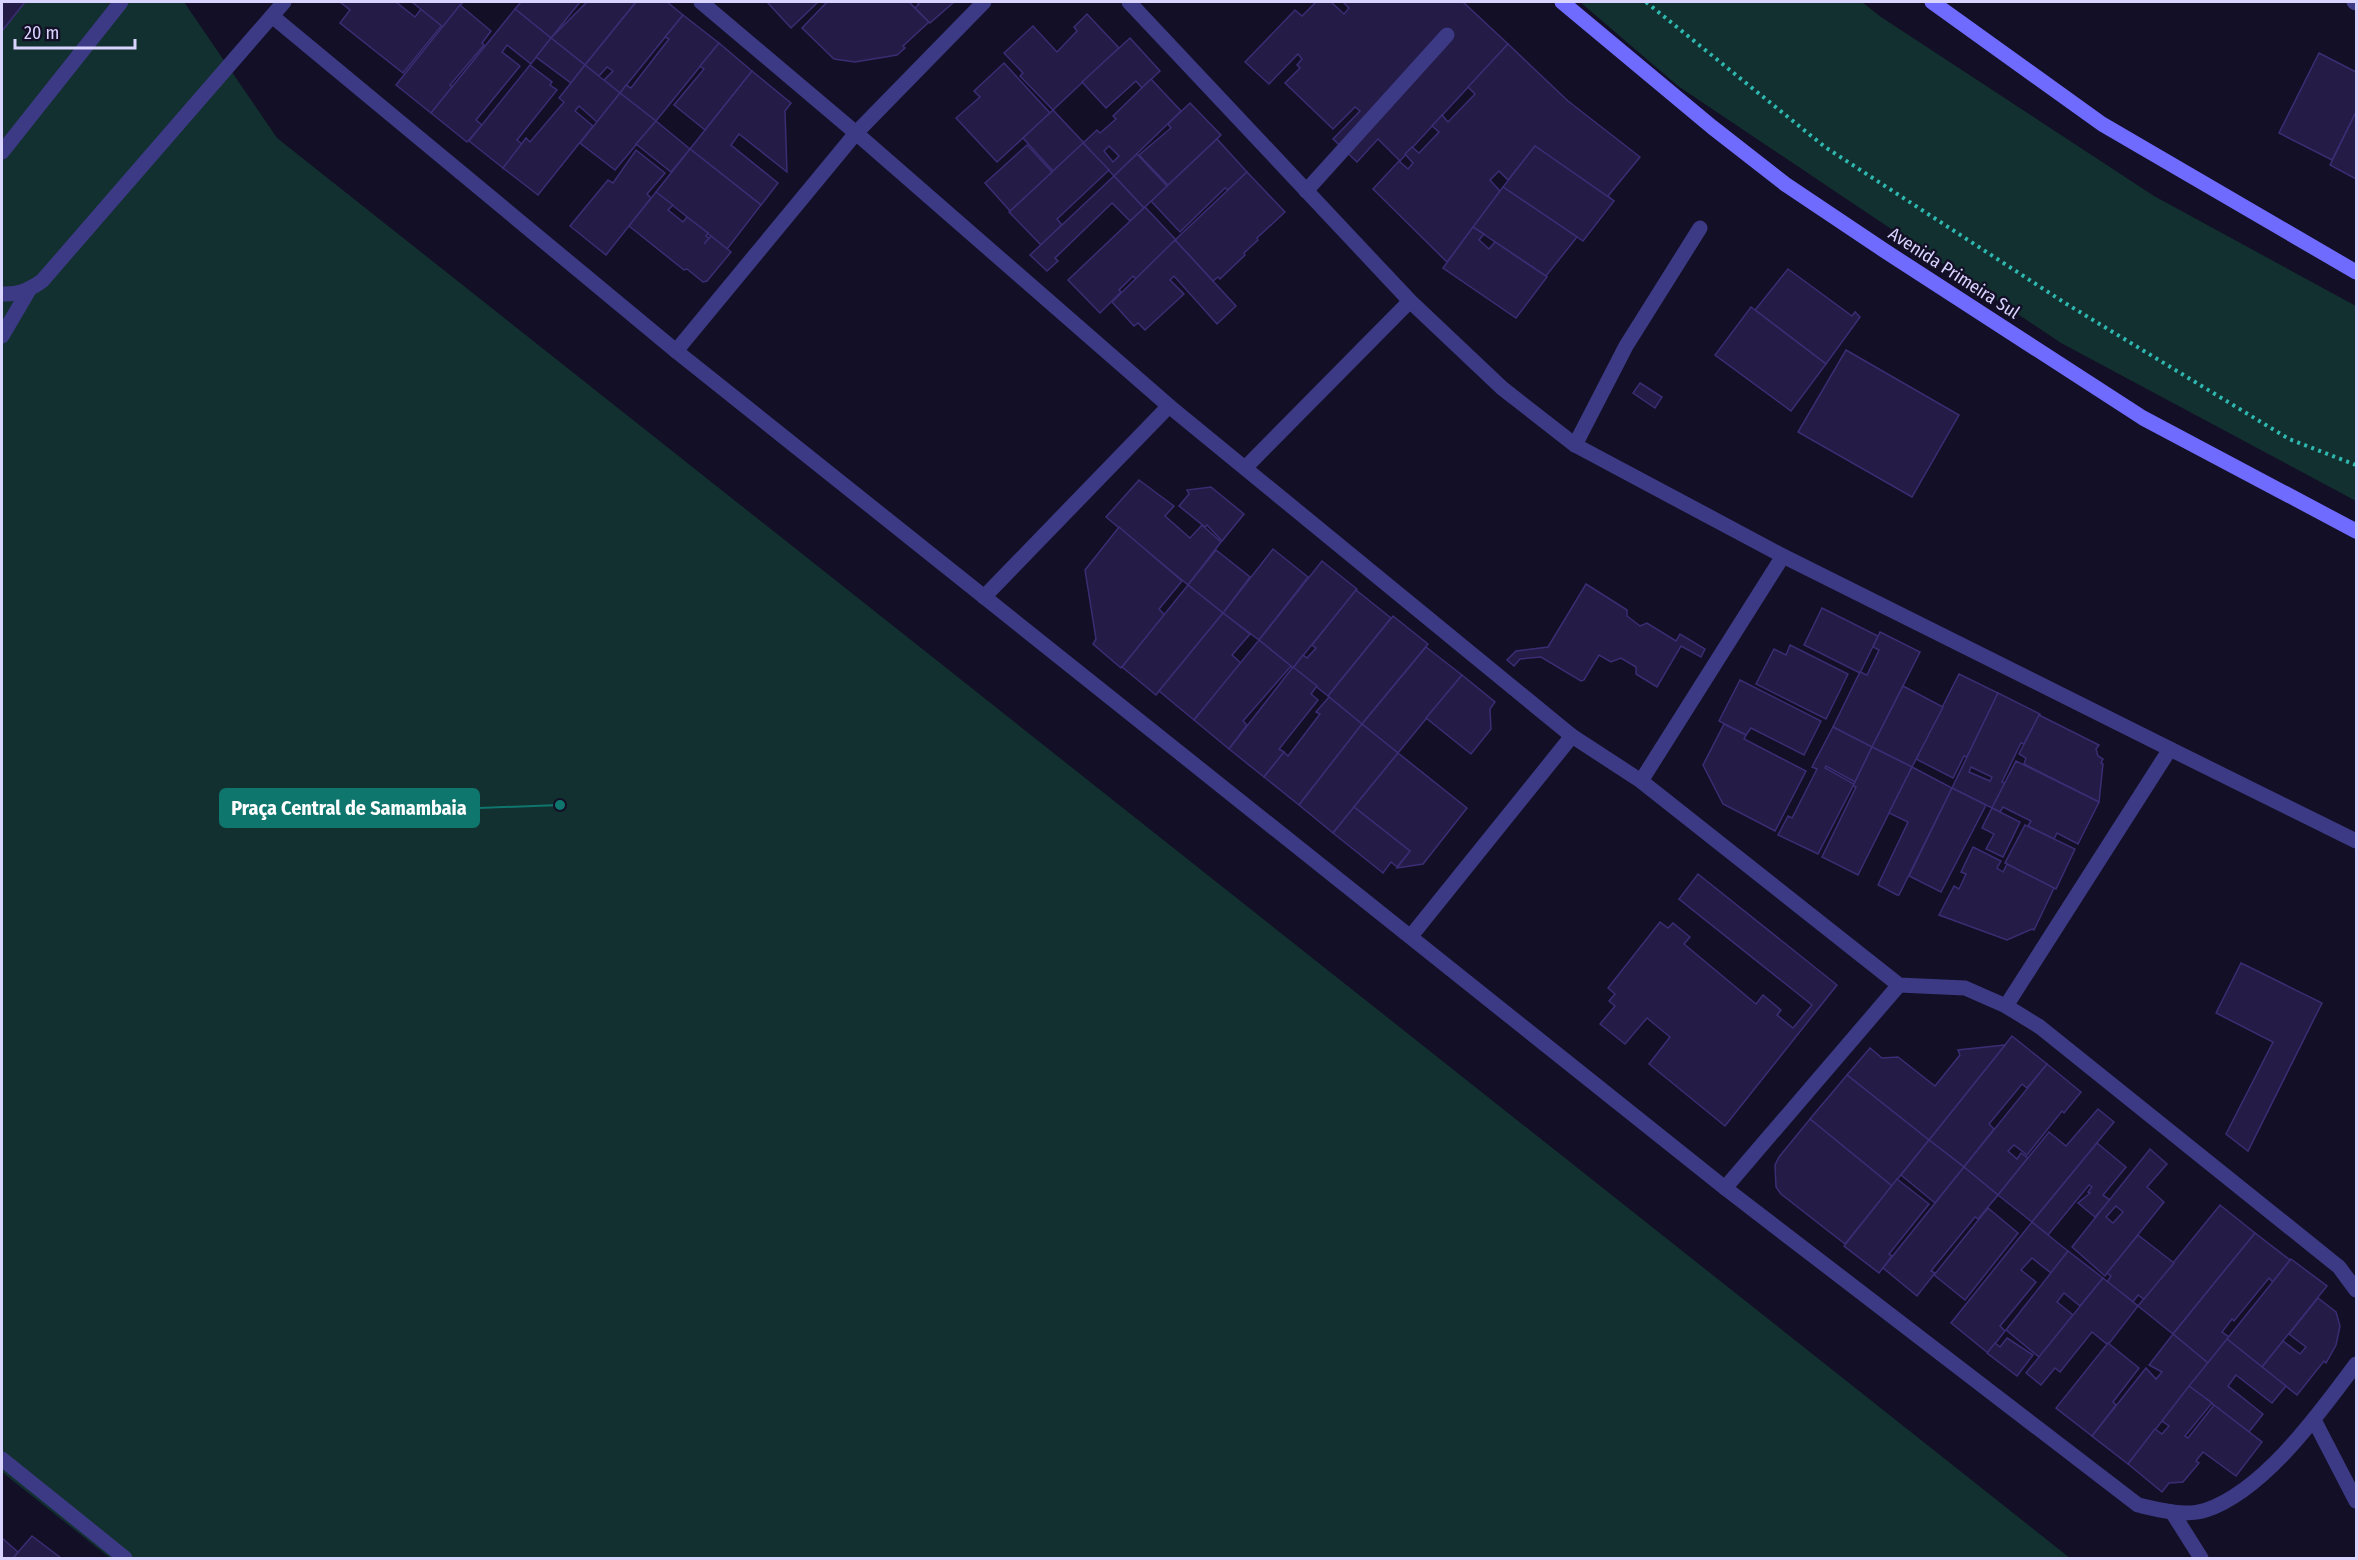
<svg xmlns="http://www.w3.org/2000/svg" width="2358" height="1560" viewBox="0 0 2358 1560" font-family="'Fira Sans Condensed',sans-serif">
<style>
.green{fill:#12302f}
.building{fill:#241b47;stroke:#3b2d73;stroke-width:1.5;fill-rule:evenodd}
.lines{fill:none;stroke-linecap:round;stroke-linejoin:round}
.path{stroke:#2fb8b0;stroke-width:4;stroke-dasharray:3 4.5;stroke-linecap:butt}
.service{stroke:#3d3a85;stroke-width:15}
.minor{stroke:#3d3a85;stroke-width:15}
.tertiary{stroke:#3d3a85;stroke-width:15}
.secondary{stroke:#6f6bff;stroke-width:15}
.labels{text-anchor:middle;stroke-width:4.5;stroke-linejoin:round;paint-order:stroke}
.street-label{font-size:18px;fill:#d9d4ff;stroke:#130f26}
.leader{fill:none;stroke:#0f766e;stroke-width:2}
.callout-dot{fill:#0f766e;stroke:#130f26;stroke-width:2}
.callout{fill:#0f766e;stroke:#0f766e;stroke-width:2}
.callout-label{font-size:20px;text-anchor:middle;font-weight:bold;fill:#fff}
</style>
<rect width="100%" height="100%" fill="#130f26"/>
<g class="green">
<polygon points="20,2 184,2 277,138 2070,1558 110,1558 2,1472 2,21"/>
<polygon points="1580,2 1862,2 1881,17 2154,196 2356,306 2356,501 2061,343 1678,86"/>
</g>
<g class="building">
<polygon points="2,2 25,2 2,31"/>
<polygon points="340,2 396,2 415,17 421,9 442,25 403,73 340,23 350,10"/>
<polygon points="412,2 463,2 443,27"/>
<polygon points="521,2 580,2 551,38 515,9"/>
<polygon points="587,2 636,2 585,65 551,38"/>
<polygon points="636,2 667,2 683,15 620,93 604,80 613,71 607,67 599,76 585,65"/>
<polygon points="767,2 818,2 791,28"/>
<polygon points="827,2 909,2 929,22 903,46 905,48 897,55 855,62 834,59 802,28"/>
<polygon points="916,2 954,2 930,23 915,8 919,4"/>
<polygon points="1316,2 1331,2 1344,14 1349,8 1343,2 1463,2 1508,44 1400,161 1378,139 1357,162 1333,139 1360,111 1355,107 1333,129 1285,83 1300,68 1297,65 1302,59 1298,54 1269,84 1245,62 1295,10 1302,16"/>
<polygon points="460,5 491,31 482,43 484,45 450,85 453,87 431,113 396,85"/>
<polygon points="515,9 551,38 531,64 507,45 502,52 520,66 476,120 482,125 467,142 431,113"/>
<polygon points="1087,14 1119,48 1053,110 1020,76 1023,73 1004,53 1033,26 1057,52 1077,31 1074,27"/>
<polygon points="683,15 719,43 656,121 620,93 626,85 631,88 658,53 669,39 665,37"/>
<polygon points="551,38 585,65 571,83 536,57"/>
<polygon points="1130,38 1160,71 1142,88 1136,81 1106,108 1082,82"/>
<polygon points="719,43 752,71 705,130 674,105 704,69 700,66"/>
<polygon points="1508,44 1568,101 1640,157 1608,196 1614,201 1535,146 1508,180 1499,171 1490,180 1500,191 1447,262 1373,189 1399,161 1408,169 1413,163 1405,154 1412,147 1419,153 1439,132 1432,126 1442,115 1448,122 1475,94 1468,87"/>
<polygon points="2319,53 2356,72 2356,112 2332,160 2279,133"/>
<polygon points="1004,63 1050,113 997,162 956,118 980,97 974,91"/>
<polygon points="530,65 552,82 550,85 557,90 517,140 522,144 503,168 469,141"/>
<polygon points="585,65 620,93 597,122 579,106 575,111 593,126 538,195 503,168 526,138 530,142 564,102 559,98"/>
<polygon points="752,71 791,103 785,111 787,172 739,134 731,145 778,183 761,205 690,149"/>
<path d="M1151,79L1181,111L1114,176L1083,143L1097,130L1100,133L1116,119L1113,116ZM1109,146L1119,156L1113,162L1104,151Z"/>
<polygon points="620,93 656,121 615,170 580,143"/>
<polygon points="1190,103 1221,135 1168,185 1139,155 1171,128 1168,124"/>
<polygon points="1053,110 1084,143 1053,171 1023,138"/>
<polygon points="2356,112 2356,179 2330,165"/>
<polygon points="656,121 690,149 671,172 636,144"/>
<polygon points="1217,139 1247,172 1228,190 1225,188 1180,232 1151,201"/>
<polygon points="1083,143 1109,170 1057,219 1062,225 1041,245 1009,212"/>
<polygon points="1027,145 1052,172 1010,211 985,183"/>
<polygon points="1535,146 1614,201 1583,241 1503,187"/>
<polygon points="690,149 761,205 727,249 656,192"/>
<polygon points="636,150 665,173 647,194 651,198 606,255 570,226 608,180 613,183"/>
<polygon points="1137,154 1167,186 1144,208 1114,176"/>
<polygon points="1247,172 1285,212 1257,238 1258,240 1244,253 1245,255 1220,279 1218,277 1213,281 1175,240"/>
<polygon points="1114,176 1144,208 1130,221 1112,203 1055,258 1058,261 1047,271 1030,255"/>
<polygon points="1503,187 1577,237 1546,276 1473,227"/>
<polygon points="656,192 673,205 668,210 683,222 687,217 708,233 706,236 709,238 704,244 711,236 731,252 707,281 703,282 687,269 684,270 629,226"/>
<polygon points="1145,207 1176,240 1136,279 1133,276 1119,290 1121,292 1100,313 1068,280"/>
<polygon points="1473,227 1484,234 1479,240 1489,249 1495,242 1547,277 1516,318 1443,268"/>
<polygon points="1175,240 1236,306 1217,324 1174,276 1170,280 1184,294 1145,330 1138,323 1134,326 1112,302"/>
<polygon points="1788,269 1852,316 1855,312 1860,317 1826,364 1755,310"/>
<polygon points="1751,307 1826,364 1791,411 1715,355"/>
<polygon points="1846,350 1959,415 1912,497 1798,432"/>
<polygon points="1640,383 1662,397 1655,408 1633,393"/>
<polygon points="1139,480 1174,506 1165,516 1190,538 1202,525 1221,542 1188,585 1106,517"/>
<polygon points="1211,487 1244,514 1222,541 1207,525 1205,527 1179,506 1189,494 1187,490"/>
<polygon points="1119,527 1182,581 1159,609 1165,615 1121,668 1093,644 1096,639 1085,570"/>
<polygon points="1273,549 1308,577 1259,640 1223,613"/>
<polygon points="1216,550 1250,577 1223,613 1188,585"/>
<polygon points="1322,561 1357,589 1293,668 1259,640"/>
<polygon points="1586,584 1627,610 1627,616 1640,626 1647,623 1676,641 1680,634 1705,649 1701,657 1681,646 1657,687 1636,674 1636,667 1621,658 1611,662 1599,655 1584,680 1581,681 1541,657 1520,659 1514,666 1507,660 1516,651 1548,647"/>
<polygon points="1188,585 1223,613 1156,695 1122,667"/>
<polygon points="1356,590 1391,618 1328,696 1293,668 1303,655 1307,658 1316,648 1312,645"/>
<polygon points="1822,608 1878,636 1860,673 1804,645"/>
<polygon points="1223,613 1250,634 1232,655 1241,663 1194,720 1159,691"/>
<polygon points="1393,616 1428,644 1362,724 1328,696"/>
<polygon points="1880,632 1920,652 1872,747 1833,727 1860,672 1867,675 1879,650 1873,647"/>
<polygon points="1259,640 1291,666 1243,721 1247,725 1229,749 1194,720"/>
<polygon points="1790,645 1848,674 1826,719 1756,684 1774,649 1786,655"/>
<polygon points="1426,647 1462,675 1398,753 1362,724"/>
<polygon points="1293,667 1317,686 1311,694 1318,700 1279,749 1284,752 1264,777 1229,749"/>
<polygon points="1959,674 1998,693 1967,757 1964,756 1953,778 1916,759"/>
<polygon points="1462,675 1495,702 1490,709 1491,729 1471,754 1426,718"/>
<polygon points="1740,680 1821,721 1804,755 1751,728 1746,735 1719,721"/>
<polygon points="1903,686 1943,707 1912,767 1872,747"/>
<path d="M1998,693L2040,714L2024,744L2021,743L2002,782L2005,783L1992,808L1952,788ZM1971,767L1992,777L1990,781L1969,772Z"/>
<polygon points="1329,697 1362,724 1299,805 1264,777 1284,752 1288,756 1320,714 1316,712"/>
<polygon points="2039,715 2099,745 2096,749 2098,756 2103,759 2101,763 2103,764 2099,802 2024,764 2026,758 2019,754"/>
<polygon points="1362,724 1398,753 1333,833 1299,805"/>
<polygon points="1724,724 1746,735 1744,739 1806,771 1775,831 1723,804 1703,765"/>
<polygon points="1833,727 1872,747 1855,782 1826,766 1825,768 1854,784 1818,854 1778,835 1788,816 1792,818 1817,769 1812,767"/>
<polygon points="1872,747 1912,767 1858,875 1822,857 1856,787 1853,786"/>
<polygon points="1398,753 1467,808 1423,864 1397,868 1410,851 1354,807"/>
<polygon points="2016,761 2099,802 2078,844 2057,833 2054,839 2028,826 2031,821 2003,807 2000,812 1992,808"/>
<polygon points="1912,767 1952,788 1899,895 1897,895 1878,885 1908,822 1889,813"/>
<polygon points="1952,788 1986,805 1941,892 1909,876"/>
<polygon points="1354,807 1410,851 1397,867 1391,862 1383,873 1333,833"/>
<polygon points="1992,808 2020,822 2003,857 1986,849 1994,834 1982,828"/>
<polygon points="2025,825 2075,849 2056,889 2005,863"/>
<polygon points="1973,847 2001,861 1997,868 2003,872 2007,864 2054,888 2034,930 2032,929 2007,940 1939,915 1954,886 1959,889 1966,874 1961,872"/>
<polygon points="1698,874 1837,985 1725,1126 1649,1064 1670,1037 1647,1018 1625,1044 1600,1024 1615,1006 1609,1001 1615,994 1608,988 1660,922 1668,928 1673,923 1690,937 1684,944 1756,1004 1763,995 1781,1010 1777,1015 1793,1028 1812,1005 1679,899"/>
<polygon points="2241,963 2322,1003 2248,1151 2226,1134 2273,1042 2216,1013"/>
<polygon points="2012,1036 2047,1064 2027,1088 2022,1084 1989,1124 1994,1129 1964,1167 1929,1140"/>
<polygon points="2005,1045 1929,1140 1847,1075 1870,1048 1882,1058 1898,1057 1935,1086 1960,1055 1958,1050"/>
<polygon points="2047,1064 2081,1092 2064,1113 2062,1111 2027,1155 2014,1145 2008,1151 2017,1159 2021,1153 2028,1158 1998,1195 1964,1167"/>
<polygon points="1847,1075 1929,1140 1892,1186 1810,1119"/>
<polygon points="2098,1109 2114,1122 2032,1222 1998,1195 2049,1132 2066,1146"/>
<polygon points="1810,1119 1892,1186 1845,1244 1781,1194 1776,1187 1775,1165 1779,1157"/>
<polygon points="1929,1140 1964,1167 1935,1203 1901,1175"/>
<polygon points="2097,1143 2126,1167 2103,1195 2110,1200 2095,1217 2078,1203 2090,1193 2088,1192 2092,1187 2089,1185 2048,1235 2032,1222"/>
<path d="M2150,1149L2167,1164L2147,1187L2164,1202L2105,1276L2072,1247ZM2116,1206L2123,1212L2113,1223L2106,1217Z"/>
<polygon points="1964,1167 1998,1195 1978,1219 1975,1217 1931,1271 1935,1273 1917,1296 1883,1268"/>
<polygon points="1897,1179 1929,1204 1889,1254 1892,1256 1879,1273 1844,1246"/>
<polygon points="2220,1205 2255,1233 2173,1334 2138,1306"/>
<polygon points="1988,1208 2018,1233 1965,1300 1934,1275"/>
<polygon points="2032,1222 2068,1251 2051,1273 2032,1258 2021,1270 2036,1282 2000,1326 2005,1331 1988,1353 1951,1323"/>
<polygon points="2255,1233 2290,1260 2273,1282 2269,1278 2234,1321 2232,1319 2222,1332 2229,1337 2208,1363 2173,1334"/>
<polygon points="2138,1235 2174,1263 2144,1299 2138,1295 2133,1302 2107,1282 2111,1276 2107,1273"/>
<polygon points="2068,1251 2103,1278 2080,1306 2064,1293 2057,1302 2073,1315 2039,1357 2006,1330"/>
<polygon points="2291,1259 2327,1286 2262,1367 2227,1339"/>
<polygon points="2103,1278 2138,1306 2108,1345 2092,1332 2060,1372 2055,1368 2041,1385 2026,1373"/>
<polygon points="2318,1298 2336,1312 2340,1326 2336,1345 2326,1363 2324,1361 2297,1395 2262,1367 2283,1341 2300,1354 2306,1347 2289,1334"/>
<polygon points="2173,1334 2208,1363 2128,1464 2092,1436 2146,1368 2156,1379 2162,1372 2149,1365"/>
<polygon points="2007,1338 2033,1355 2017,1376 1987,1353 1995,1343 2000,1347"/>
<polygon points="2227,1339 2286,1386 2272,1403 2236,1375 2228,1386 2263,1414 2249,1432 2189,1386"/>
<polygon points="2108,1343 2139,1368 2113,1402 2116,1405 2092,1436 2056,1408"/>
<polygon points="2189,1386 2212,1403 2185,1436 2188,1438 2214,1405 2262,1442 2236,1476 2203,1452 2196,1461 2199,1463 2183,1482 2169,1483 2162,1492 2128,1464 2155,1429 2162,1434 2169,1426 2162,1421"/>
<polygon points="32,1536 61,1558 13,1558"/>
<polygon points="2,1538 18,1552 13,1558 2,1558"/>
</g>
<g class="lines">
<polyline class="path" points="1646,2 1825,147 2065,303 2289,439 2356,465"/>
<polyline class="service" points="2170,749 2356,841"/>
<g class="minor">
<polyline points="701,2 856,133 1169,406 1572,736 1641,781 1899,985 1965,988 2006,1006 2040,1027 2339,1267 2356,1290"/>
<polyline points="1129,2 1410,301 1502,388 1575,445 1783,556 2170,749 2006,1006"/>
<polyline points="2354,2 2356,3"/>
<path d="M272,16L676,351L1725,1188L2138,1505C2159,1510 2185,1517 2206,1510C2265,1490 2320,1412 2356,1364"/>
<polyline points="2,152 121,2"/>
<polyline points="1306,191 1447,35"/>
<path d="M2,294C18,295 29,290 42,281L284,2"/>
<polyline points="2,336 29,290"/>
<polyline points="676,351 856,133 984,2"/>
<polyline points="1575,445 1626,346 1700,228"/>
<polyline points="1245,468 1410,301"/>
<polyline points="984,597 1169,406"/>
<polyline points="1641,781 1783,556"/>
<polyline points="1411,936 1572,736"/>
<polyline points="1725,1188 1899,985"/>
<polyline points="2314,1420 2356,1501"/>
<polyline points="2172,1512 2201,1558"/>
</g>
<polyline class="tertiary" points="2,1459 125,1558"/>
<g class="secondary">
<polyline points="1562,2 1712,127 1785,184 1885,251 2143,418 2356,531"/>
<polyline points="1932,2 2102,124 2356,272"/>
</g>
</g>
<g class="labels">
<g class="street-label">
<text transform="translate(1954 273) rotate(33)" y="6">Avenida Primeira Sul</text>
</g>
</g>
<path class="leader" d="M560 805L479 808"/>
<circle class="callout-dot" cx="560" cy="805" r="6"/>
<rect class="callout" x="220" y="789" width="259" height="38" rx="6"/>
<g class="callout-label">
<text x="349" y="815">Praça Central de Samambaia</text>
</g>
<rect width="2358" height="1560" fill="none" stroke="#d9d4ff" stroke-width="6"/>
<path d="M15 39v9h120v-9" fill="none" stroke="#d9d4ff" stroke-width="3"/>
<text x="24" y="39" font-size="18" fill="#d9d4ff" stroke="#130f26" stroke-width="4.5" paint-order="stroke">20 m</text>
</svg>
